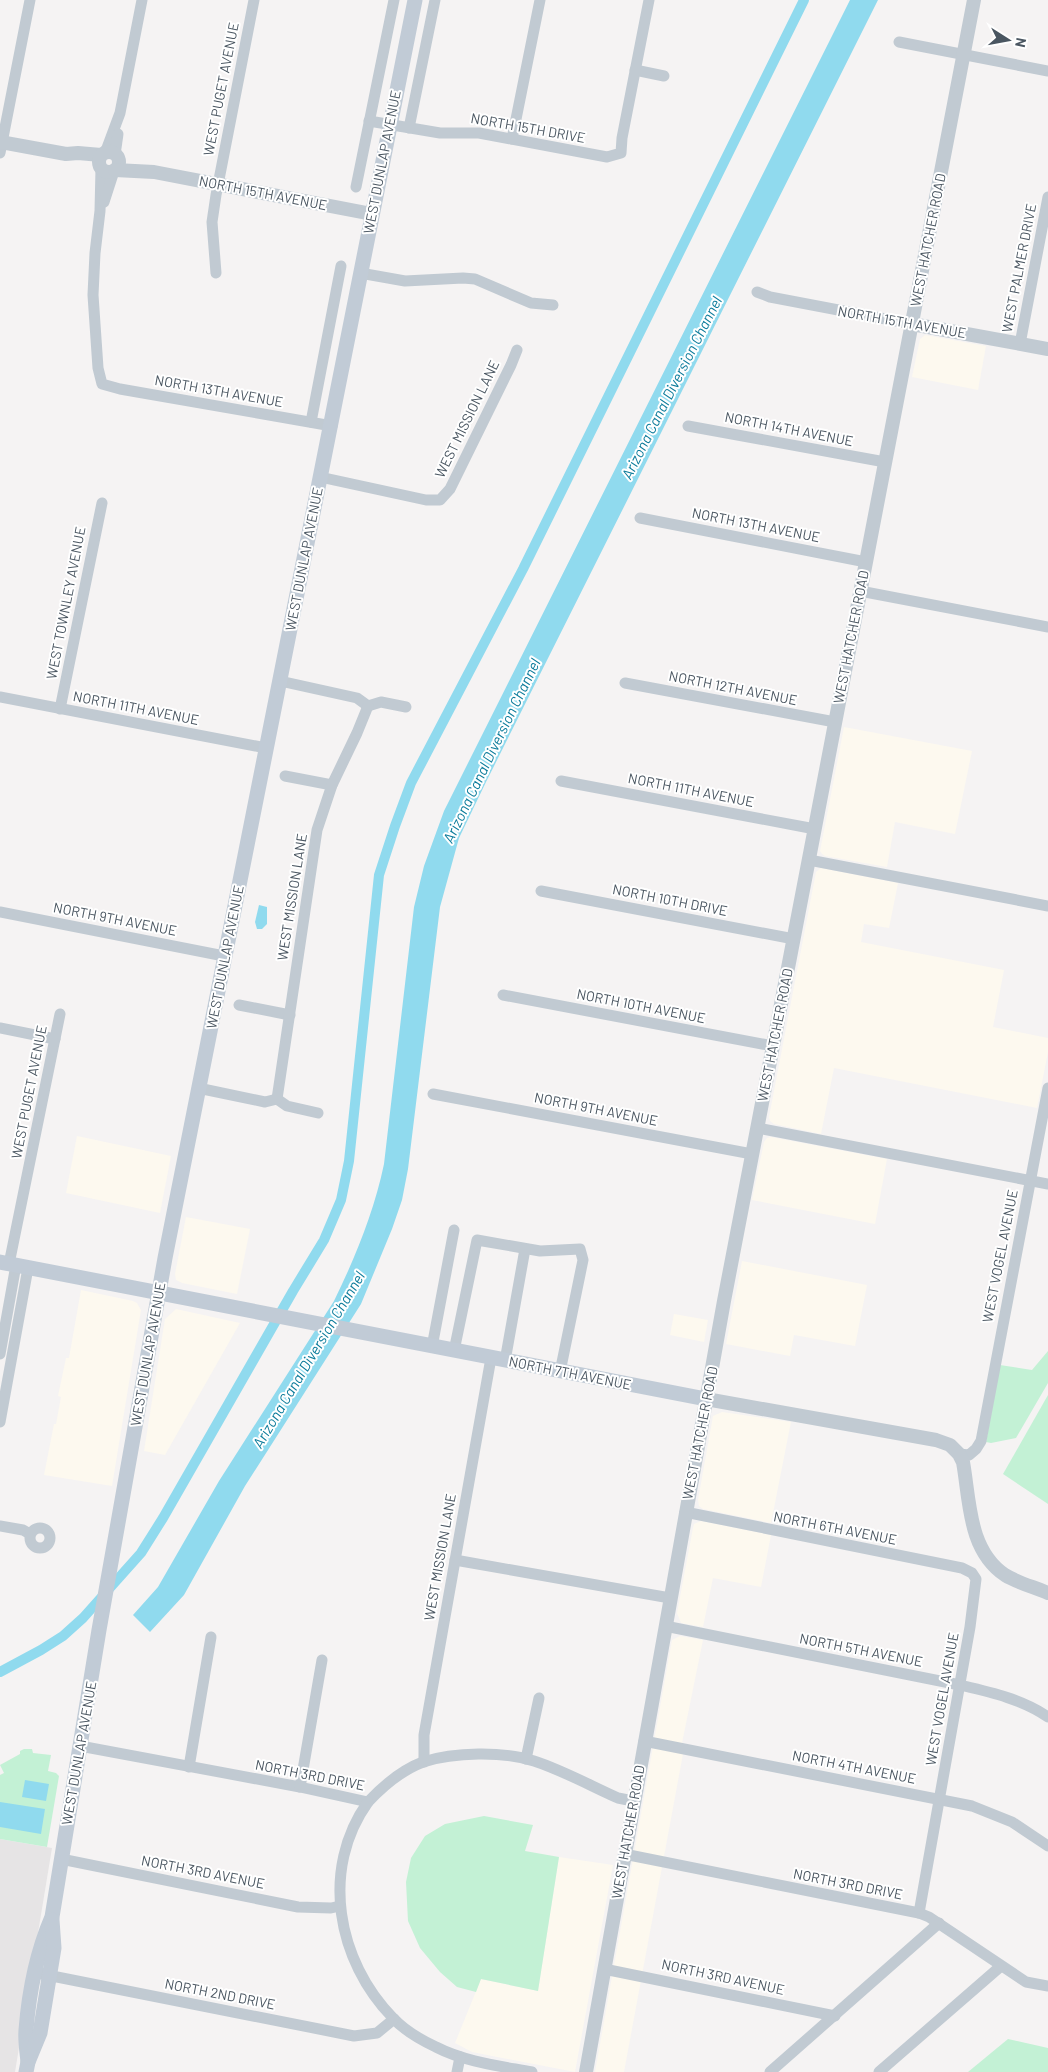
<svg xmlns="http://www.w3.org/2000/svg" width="1048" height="2072" viewBox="0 0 1048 2072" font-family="Barlow,sans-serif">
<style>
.commercial{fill:#fdf9ef}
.education{fill:#e6e4e5}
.green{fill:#c3f1d5}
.water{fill:#90daee}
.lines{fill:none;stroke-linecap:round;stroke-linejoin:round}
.canal{stroke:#90daee;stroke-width:10}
.minor{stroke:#c1cad2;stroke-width:11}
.tertiary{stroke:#c1cad2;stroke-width:14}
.secondary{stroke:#c1cbd6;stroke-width:15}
.labels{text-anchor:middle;stroke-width:4;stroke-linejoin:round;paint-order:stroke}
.street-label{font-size:14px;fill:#4a5661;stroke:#fff}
.water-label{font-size:15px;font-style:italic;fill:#0c7c9b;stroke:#fff}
</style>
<rect width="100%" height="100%" fill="#f5f3f3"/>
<g class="commercial">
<polygon points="925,335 986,346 978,390 912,377 920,339"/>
<polygon points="844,727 972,751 955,834 895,822 887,867 825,856 822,854 820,851"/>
<polygon points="821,868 898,883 889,928 864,924 861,942 1004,970 993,1027 1048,1038 1048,1052 1037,1108 834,1068 821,1134 774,1124 770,1121 769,1117 816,872"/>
<polygon points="77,1136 171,1156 160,1213 66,1193"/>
<polygon points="771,1137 887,1159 875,1224 752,1200 764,1142 767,1138"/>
<polygon points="186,1217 250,1229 237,1294 182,1283 176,1280 175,1274"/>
<polygon points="742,1261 867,1285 855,1346 794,1335 790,1356 726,1344"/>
<polygon points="81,1290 133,1301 137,1303 141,1310 112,1486 44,1475 54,1424 56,1424 61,1397 58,1396 66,1358 69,1358"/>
<polygon points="176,1309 240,1323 165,1455 144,1451 165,1319"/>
<polygon points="674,1314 708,1320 704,1342 670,1335"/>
<polygon points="722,1412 791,1422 771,1523 703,1509 699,1506 698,1500 713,1416"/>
<polygon points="701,1521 771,1535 761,1587 713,1578 703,1627 681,1623 677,1613 693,1528 694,1524"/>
<polygon points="680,1636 703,1640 680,1753 683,1754 624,2072 595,2072 672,1640"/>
<polygon points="559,1857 613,1865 575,2072 472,2052 455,2043 481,1979 538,1991"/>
</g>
<polygon class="education" points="0,1839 52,1848 15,2072 0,2072"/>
<g class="green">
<polygon points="1048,1351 1048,1383 1016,1438 991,1443 986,1442 1000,1365 1032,1370"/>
<polygon points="1048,1395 1048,1504 1003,1474"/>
<polygon points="24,1749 32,1749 33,1753 51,1755 48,1771 56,1773 59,1776 47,1847 0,1839 0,1775 4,1773 0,1765 20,1754 20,1751"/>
<polygon points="484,1816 533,1825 525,1851 559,1857 538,1991 481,1979 476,1992 457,1987 440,1972 420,1948 408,1921 406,1882 411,1858 425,1836 445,1824"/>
<polygon points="1008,2039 1048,2048 1048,2072 968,2072"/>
</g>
<g class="water">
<path d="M850,0H878L486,782L459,838L440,907L408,1169L402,1200L392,1229L361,1304L245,1486L184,1595L150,1632L133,1615L158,1587L219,1481L334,1301C355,1258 374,1212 384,1164L414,907L424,866L444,811Z"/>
<polygon points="259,905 267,907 267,924 262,929 257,929 255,922"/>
<polygon points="25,1780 49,1784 46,1801 22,1797"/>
<polygon points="0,1802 45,1809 41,1834 0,1827"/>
</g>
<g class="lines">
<polyline class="canal" points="0,1672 41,1650 63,1636 83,1618 141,1553 163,1518 293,1291 324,1240 341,1200 349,1161 379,875 395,826 411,783 523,569 804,0"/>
<g class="minor">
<polyline points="899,42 1048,71"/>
<polyline points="635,70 664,76"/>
<polyline points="369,121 440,133 479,133 607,157 621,153 622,138 649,0"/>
<polyline points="409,128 435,0"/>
<polyline points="512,139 540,0"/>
<polyline points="0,153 30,0"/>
<polyline points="103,154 107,148 120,113 142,0"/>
<polyline points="115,155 118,134"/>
<polyline points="101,169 100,211 95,253 93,295 98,368 102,384 120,389 332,426"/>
<polyline points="356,187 394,0"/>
<polyline points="104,202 114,171"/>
<polyline points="216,273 212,222 216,195 254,0"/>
<polyline points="360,273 405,281 463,278 475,279 531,303 553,305"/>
<polyline points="757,292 770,297 912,324"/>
<polyline points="1020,344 1048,197"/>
<polyline points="311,422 341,266"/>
<polyline points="688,426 885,462"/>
<polyline points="320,477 426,500 440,500 450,489 511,365 517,350"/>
<polyline points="640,518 866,562"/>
<polyline points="860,591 1048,627"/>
<polyline points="280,681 357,698 368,706 381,702 406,707"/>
<polyline points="625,683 835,722"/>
<polyline points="0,697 266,748"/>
<polyline points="60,709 102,503"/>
<polyline points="285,776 332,785"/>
<polyline points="561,781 815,829"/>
<polyline points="809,860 1048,906"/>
<polyline points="541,891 794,939"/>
<polyline points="0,912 224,956"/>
<polyline points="503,995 773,1046"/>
<polyline points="239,1005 290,1015"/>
<polyline points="0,1028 55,1039"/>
<polyline points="198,1088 265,1102 277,1099 287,1106 318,1113"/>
<polyline points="433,1094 752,1154"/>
<polyline points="277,1099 317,830 332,785 357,733 368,706"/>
<polyline points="757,1128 1048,1184"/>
<polyline points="9,1264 60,1014"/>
<polyline points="432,1347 454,1230"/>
<polyline points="454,1351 477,1240 540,1251 580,1249 583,1260 560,1372"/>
<polyline points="0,1354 16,1265"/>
<polyline points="505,1361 525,1249"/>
<polyline points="0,1422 28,1268"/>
<polyline points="959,1454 969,1455 976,1449 981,1441 1048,1088"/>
<polyline points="685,1512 962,1568 972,1573 976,1579 970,1627 919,1913"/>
<polyline points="0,1526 23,1530 30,1534"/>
<circle cx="40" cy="1538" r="10"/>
<polyline points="455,1560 670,1598"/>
<path d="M665,1626L960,1685C990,1692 1022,1699 1048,1717"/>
<polyline points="644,1741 972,1806 1012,1822 1048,1846"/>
<path d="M80,1746L300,1787L368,1802C383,1786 402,1770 423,1762C454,1752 503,1751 534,1761C562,1770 591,1786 618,1798L633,1801"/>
<polyline points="526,1759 539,1698"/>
<polyline points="424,1762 424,1735 491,1358"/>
<polyline points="189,1767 211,1637"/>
<polyline points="300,1787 322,1660"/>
<path d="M368,1802C320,1869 337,1961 393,2018C404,2030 421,2040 436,2047C465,2062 500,2066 532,2072"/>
<polyline points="624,1854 919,1913 929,1917 1026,1982 1048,1986"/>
<polyline points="61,1859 298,1907 331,1908 340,1906"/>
<polyline points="604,1969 835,2016"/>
<polyline points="42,1974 354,2036 377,2033 394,2019"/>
<polyline points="457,2072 460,2057"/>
<polyline points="770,2072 939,1923"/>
<polyline points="879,2072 1001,1966"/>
</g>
<g class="tertiary">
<polyline points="0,142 66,154 78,153 101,155"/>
<circle cx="109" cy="162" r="10"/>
<polyline points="115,170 154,172 372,214"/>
<polyline points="912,324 1048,349"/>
<path d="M706,1399L936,1440L950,1445L959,1454L963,1462C970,1501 968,1550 1005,1575C1018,1583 1034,1587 1048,1593"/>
<polyline points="586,2072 724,1301 974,0"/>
</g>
<g class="secondary">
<polyline points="0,1262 706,1399"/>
<path d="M28,2062C27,2052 25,2040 26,2030C29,1992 37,1952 52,1917L99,1630L165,1258L415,0"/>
<polyline points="26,2072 28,2062 40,2033 54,1948 52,1920"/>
</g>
</g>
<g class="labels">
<g class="street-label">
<text transform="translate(221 89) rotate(-79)" y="5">WEST PUGET AVENUE</text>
<text transform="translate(528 128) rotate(10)" y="5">NORTH 15TH DRIVE</text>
<text transform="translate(382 162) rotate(-79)" y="5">WEST DUNLAP AVENUE</text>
<text transform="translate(263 193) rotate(11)" y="5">NORTH 15TH AVENUE</text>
<text transform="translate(928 240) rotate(-79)" y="5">WEST HATCHER ROAD</text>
<text transform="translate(1019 268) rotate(-79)" y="5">WEST PALMER DRIVE</text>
<text transform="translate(902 322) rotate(10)" y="5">NORTH 15TH AVENUE</text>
<text transform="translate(219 391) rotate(10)" y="5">NORTH 13TH AVENUE</text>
<text transform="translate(467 419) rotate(-64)" y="5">WEST MISSION LANE</text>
<text transform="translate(789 429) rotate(11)" y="5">NORTH 14TH AVENUE</text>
<text transform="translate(756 525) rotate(11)" y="5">NORTH 13TH AVENUE</text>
<text transform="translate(304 559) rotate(-79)" y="5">WEST DUNLAP AVENUE</text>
<text transform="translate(66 603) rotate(-79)" y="5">WEST TOWNLEY AVENUE</text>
<text transform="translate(851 637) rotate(-79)" y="5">WEST HATCHER ROAD</text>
<text transform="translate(733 688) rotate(11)" y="5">NORTH 12TH AVENUE</text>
<text transform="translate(136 708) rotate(11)" y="5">NORTH 11TH AVENUE</text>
<text transform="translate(691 790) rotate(11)" y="5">NORTH 11TH AVENUE</text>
<text transform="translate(292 897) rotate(-81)" y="5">WEST MISSION LANE</text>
<text transform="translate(670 900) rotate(11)" y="5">NORTH 10TH DRIVE</text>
<text transform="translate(115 919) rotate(11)" y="5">NORTH 9TH AVENUE</text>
<text transform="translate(225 957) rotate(-79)" y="5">WEST DUNLAP AVENUE</text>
<text transform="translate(641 1006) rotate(11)" y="5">NORTH 10TH AVENUE</text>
<text transform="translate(775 1035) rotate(-79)" y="5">WEST HATCHER ROAD</text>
<text transform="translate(29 1092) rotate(-79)" y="5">WEST PUGET AVENUE</text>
<text transform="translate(596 1109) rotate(11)" y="5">NORTH 9TH AVENUE</text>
<text transform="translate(1000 1256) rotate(-79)" y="5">WEST VOGEL AVENUE</text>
<text transform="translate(148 1354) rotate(-80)" y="5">WEST DUNLAP AVENUE</text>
<text transform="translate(570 1373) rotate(11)" y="5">NORTH 7TH AVENUE</text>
<text transform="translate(700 1433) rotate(-79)" y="5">WEST HATCHER ROAD</text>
<text transform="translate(835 1528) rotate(11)" y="5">NORTH 6TH AVENUE</text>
<text transform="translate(440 1557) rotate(-80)" y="5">WEST MISSION LANE</text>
<text transform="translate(861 1650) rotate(11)" y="5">NORTH 5TH AVENUE</text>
<text transform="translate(942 1699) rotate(-80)" y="5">WEST VOGEL AVENUE</text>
<text transform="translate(79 1753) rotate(-80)" y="5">WEST DUNLAP AVENUE</text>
<text transform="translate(854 1767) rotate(11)" y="5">NORTH 4TH AVENUE</text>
<text transform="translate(310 1775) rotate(11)" y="5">NORTH 3RD DRIVE</text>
<text transform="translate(628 1832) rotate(-80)" y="5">WEST HATCHER ROAD</text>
<text transform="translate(203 1872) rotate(11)" y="5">NORTH 3RD AVENUE</text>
<text transform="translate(848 1884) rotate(11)" y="5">NORTH 3RD DRIVE</text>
<text transform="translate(723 1977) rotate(12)" y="5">NORTH 3RD AVENUE</text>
<text transform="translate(220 1994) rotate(11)" y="5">NORTH 2ND DRIVE</text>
</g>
<g class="water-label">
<text transform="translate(672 388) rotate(-63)" y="5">Arizona Canal Diversion Channel</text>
<text transform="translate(492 751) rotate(-64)" y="5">Arizona Canal Diversion Channel</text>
<text transform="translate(309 1360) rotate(-59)" y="5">Arizona Canal Diversion Channel</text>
</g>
</g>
<g transform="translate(1008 40) rotate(101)" stroke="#ffffff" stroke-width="4" paint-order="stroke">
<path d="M0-4L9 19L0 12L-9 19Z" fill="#4a5661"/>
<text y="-8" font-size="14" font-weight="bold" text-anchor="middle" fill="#4a5661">N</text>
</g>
</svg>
